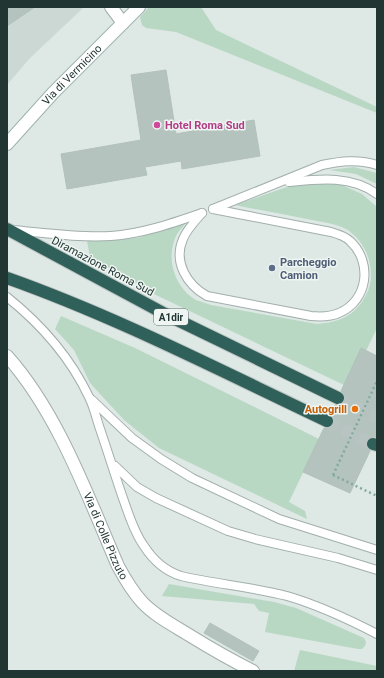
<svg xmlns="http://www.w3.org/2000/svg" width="384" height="678" viewBox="0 0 384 678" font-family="Roboto,sans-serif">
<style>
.built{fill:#ccd8d4}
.green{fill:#b8d8c4}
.building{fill:#b4c3be;stroke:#b1c1bc}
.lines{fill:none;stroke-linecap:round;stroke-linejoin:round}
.highway-tunnel{stroke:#b8c4c1;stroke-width:12;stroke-dasharray:12 6;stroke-linecap:butt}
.lane-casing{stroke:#a2afac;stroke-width:10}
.street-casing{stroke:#a2afac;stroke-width:14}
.secondary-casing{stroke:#9eb3ad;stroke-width:14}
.highway-casing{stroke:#bcc3c2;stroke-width:14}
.path{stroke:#81a9a0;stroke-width:2.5;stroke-dasharray:2 3;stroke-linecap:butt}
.lane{stroke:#fff;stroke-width:8}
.street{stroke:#fff;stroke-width:12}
.secondary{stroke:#fff;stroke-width:12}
.highway{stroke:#2f605a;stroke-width:12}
.path-bridge{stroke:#81a9a0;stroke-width:2.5;stroke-dasharray:2 3;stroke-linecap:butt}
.hotel-dot{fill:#d1479c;stroke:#eef5f2;stroke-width:1.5}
.service-dot{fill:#5c6f8a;stroke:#eef5f2;stroke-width:1.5}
.food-dot{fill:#e8710a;stroke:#eef5f2;stroke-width:1.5}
.labels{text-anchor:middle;stroke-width:3;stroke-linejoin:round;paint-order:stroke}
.shield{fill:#eef5f2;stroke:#5e6f6c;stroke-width:1}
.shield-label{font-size:10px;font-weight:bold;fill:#213633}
.street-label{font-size:11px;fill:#213633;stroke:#eef5f2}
.hotel-label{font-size:11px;font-weight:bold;fill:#b23c85;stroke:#eef5f2;text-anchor:start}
.service-label{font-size:11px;font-weight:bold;fill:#4e5e75;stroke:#eef5f2;text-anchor:start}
.food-label{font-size:11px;font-weight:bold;fill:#c56008;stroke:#eef5f2;text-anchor:end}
</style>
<rect width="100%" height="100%" fill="#dee8e5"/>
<polygon class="built" points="7,7 84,7 29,59 7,85"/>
<g class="green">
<polygon points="149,7 201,7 216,30 377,107 377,113 176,32 146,28 142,25 140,17"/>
<polygon points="354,167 377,173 377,184 356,174 329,170"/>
<path d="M310,181L337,183L362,194L377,207V328L366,351L361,349L344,385L156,295L90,257L87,241L138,238L187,222C184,225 180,230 177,234C165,257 174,287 196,300C201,302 206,303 211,305L317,324C340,322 355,316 366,295C371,286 372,275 370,265C368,251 360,239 348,230C336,223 320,222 307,219C283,214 259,210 235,205L284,188Z"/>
<polygon points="61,316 135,348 319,439 289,502 305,511 307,519 159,448 124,420 90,383 74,350 55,329"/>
<polygon points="169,584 274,602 296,608 364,638 366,642 365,646 362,649 358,649 265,632 269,613 259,611 254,604 162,596"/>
<polygon points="300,650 377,666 377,671 294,671"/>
</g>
<g class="building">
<polygon points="7,7 35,7 7,26"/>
<polygon points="166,70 176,134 254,120 260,156 182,169 181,161 145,167 147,175 67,189 61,154 141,140 131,75"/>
<polygon points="361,348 377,356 377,436 376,437 371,437 366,442 366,446 370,451 350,493 303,472 324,428 331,427 334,424 333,417 330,414 335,405 342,404 345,401 344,394 341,391"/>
<polygon points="210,623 259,651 253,661 204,633"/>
</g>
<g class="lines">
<g class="highway-tunnel">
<polyline points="338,398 377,418"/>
<polyline points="327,421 373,444"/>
</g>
<g class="lane-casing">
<g id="lane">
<path d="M289,182C319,179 351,175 377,194"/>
<path d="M213,209L322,165C341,161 359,159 377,165"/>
<path d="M202,213C195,221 187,229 183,239C173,262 187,285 207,296L311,316C321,317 330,317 339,313C368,301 373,262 350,241C345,236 338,234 331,232L213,209"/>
<path d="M13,230C45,233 79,238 111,236C142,234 173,223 202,213"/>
<path d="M7,297C42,325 70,357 89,397C94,407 96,417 99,426C108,452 116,479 125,504C130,518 135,534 144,546C153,560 165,571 181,576C216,584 252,587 287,596C318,605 348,619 377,634"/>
<polyline points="92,400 132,438 161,459 192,478 279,519 377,550"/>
<polyline points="115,466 137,487 156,498 228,531 255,539 338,558 377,570"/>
</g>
</g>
<g class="street-casing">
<g id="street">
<polyline points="111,7 123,23"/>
<path id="s1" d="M7,356C58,413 88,497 118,566C125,579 132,591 142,602C155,616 173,625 189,635C210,648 231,660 253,671"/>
</g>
</g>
<g class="secondary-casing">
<g id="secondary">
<path id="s2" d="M7,144L53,93L139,7"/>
</g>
</g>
<g class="highway-casing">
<g id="highway">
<polyline points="7,229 165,314 338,398"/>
<path d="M7,278C117,317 221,371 327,421"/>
<polyline points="373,444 377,445"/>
</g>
</g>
<polyline class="path" points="333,475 377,496"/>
<use href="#lane" class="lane"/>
<use href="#street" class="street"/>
<use href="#secondary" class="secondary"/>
<use href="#highway" class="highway"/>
<polyline class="path-bridge" points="333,475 377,381"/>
</g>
<circle class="hotel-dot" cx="157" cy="125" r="4"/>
<circle class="service-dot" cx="272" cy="268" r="4"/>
<circle class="food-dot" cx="355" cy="409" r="4"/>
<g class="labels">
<rect class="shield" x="154" y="309" width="34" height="16" rx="3"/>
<g class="shield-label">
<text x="171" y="321">A1dir</text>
</g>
<g class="street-label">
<text dy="4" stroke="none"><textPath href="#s2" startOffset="95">Via di Vermicino</textPath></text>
<text transform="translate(103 266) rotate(28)" y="4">Diramazione Roma Sud</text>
<text dy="4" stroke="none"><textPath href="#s1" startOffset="206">Via di Colle Pizzuto</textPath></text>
</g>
<g class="hotel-label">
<text x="165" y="129">Hotel Roma Sud</text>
</g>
<g class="service-label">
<text x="280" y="266">Parcheggio<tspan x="280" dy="13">Camion</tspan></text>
</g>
<g class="food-label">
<text x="347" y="413">Autogrill</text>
</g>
</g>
<rect width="384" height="678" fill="none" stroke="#213633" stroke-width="16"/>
</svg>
